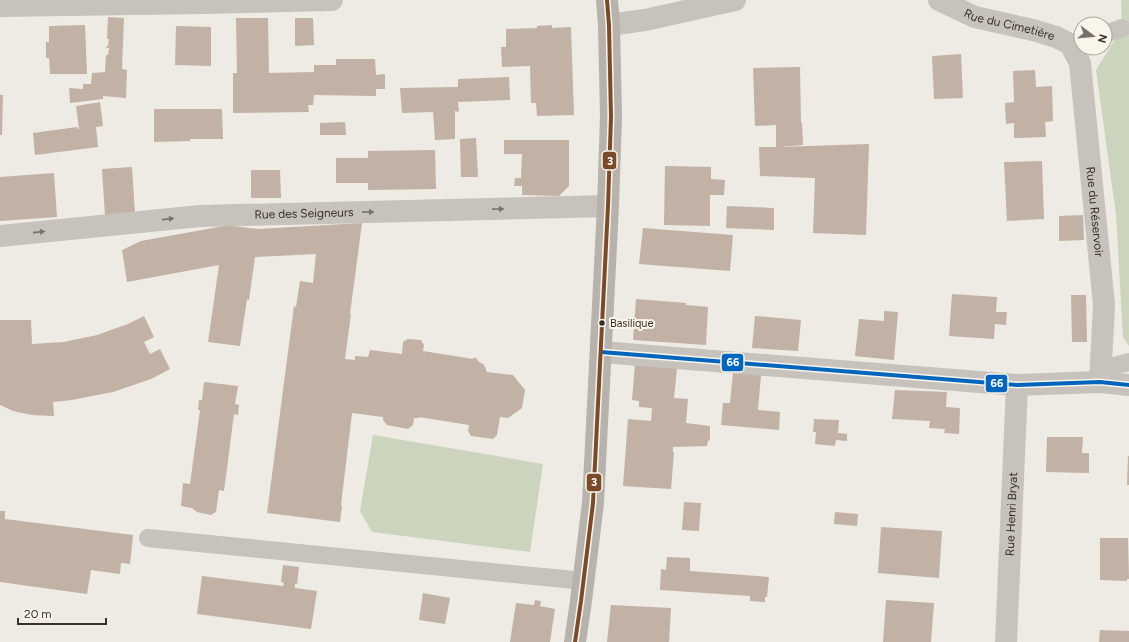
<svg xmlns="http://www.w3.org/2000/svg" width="1129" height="642" viewBox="0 0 1129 642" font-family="Figtree,sans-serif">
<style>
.green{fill:#cdd4be}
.building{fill:#c2b1a5}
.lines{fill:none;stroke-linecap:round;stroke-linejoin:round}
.service{stroke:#c7c2bc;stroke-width:18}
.minor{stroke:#c7c2bc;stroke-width:22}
.secondary{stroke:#b8b2ac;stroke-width:22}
.bus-1-casing{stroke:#faf5eb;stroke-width:7}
.bus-2-casing{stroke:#faf5eb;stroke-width:7}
.bus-1{stroke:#0065bd;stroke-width:4}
.bus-2{stroke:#7a4b2a;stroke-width:4}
.oneway{fill:#79726c}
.bus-dot{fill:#39302a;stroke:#faf5eb;stroke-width:1.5}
.labels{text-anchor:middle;stroke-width:4;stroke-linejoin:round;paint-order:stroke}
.bus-label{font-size:11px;fill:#39302a;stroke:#faf5eb;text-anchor:start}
.street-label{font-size:12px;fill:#39302a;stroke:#faf5eb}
.line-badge{stroke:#faf5eb;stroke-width:1.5}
.badge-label{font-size:11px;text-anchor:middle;font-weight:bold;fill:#fff}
</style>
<rect width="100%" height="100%" fill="#eeebe4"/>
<g class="green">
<polygon points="1121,0 1129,0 1129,346 1123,337 1116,215 1096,70 1122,28"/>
<polygon points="373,435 543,464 530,552 372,532 360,511"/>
</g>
<g class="building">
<polygon points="108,17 124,18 122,69 127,70 126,98 103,96 103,99 70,103 69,88 83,89 83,84 91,84 92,73 105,72 106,55 108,55 109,48 106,48 107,46 108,46 109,39 107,39"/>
<polygon points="236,18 268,18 269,73 314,72 314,65 336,65 336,59 375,59 376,75 385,74 385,89 376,89 376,96 314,95 313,105 308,105 309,112 233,113 233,73 237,73"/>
<polygon points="295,18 313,18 314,45 295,46"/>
<polygon points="85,25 87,74 50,74 49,58 46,58 46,42 49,42 49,26"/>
<polygon points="552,25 552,28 571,27 574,115 537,116 536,103 531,103 530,66 502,67 501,47 506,47 506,29 537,28 537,26"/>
<polygon points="176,26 211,27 211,66 175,65"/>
<polygon points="961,54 963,98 934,99 932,56"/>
<polygon points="800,67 801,123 802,123 803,145 778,147 869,144 866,235 813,233 815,178 760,176 759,147 776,147 776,125 755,126 753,68"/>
<polygon points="1035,70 1036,87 1052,86 1053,121 1045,122 1046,137 1014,138 1014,123 1006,124 1005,103 1014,102 1013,71"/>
<polygon points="509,77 510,100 458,102 459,112 455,111 455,139 435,140 433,112 402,113 400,88 458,87 458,79"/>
<polygon points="0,95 3,95 2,135 0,135"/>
<polygon points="100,102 103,126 96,127 98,147 35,155 33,133 77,127 78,129 79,129 76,106"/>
<polygon points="154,109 222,109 223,139 190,139 190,141 154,142"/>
<polygon points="345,122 346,135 320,135 320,123"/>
<polygon points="476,138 478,177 461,177 460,139"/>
<polygon points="504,140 569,140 569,186 559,196 522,195 522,186 514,186 515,178 521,178 522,154 504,154"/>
<polygon points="435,150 436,189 368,190 368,183 336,183 336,158 368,158 368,151"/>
<polygon points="1042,161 1044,219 1007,221 1004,162"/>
<polygon points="665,166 711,167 711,179 725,180 724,195 710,195 710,226 664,225"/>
<polygon points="132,167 135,214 105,216 102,169"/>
<polygon points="251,170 280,170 281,198 251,198"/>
<polygon points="54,173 57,217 0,221 0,177"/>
<polygon points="727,206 774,208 774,230 726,228"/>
<polygon points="1083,215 1084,240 1059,241 1059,216"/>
<polygon points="362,223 350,314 351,314 345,359 355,360 355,356 368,357 370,350 402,354 403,342 408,339 421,340 424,345 423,351 473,359 473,358 477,358 477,360 484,365 487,372 513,375 525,390 522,408 508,418 500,417 497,435 493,439 471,436 468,431 469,425 419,417 419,418 414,418 413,425 408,429 387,425 383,420 383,417 352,413 341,505 342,506 340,522 267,513 294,306 296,307 300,281 313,283 316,254 255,257 249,300 247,299 240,346 208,342 219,265 127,282 122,250 141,241 224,226 224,225 258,229"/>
<polygon points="643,228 733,235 730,271 639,264"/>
<polygon points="952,294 997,297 996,312 1007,312 1006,325 995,324 994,339 949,336"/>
<polygon points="1071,295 1086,295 1087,342 1072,342"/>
<polygon points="636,299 686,303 686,305 708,307 706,345 633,340"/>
<polygon points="884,311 898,312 894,360 855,356 859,319 884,321"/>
<polygon points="144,316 154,337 144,342 150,354 160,349 170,369 151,379 113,392 72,400 53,402 54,416 32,415 13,411 0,405 0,320 31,320 32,344 64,342 97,335 128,324"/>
<polygon points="755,316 801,320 798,351 752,348"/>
<polygon points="635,364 677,368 674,398 688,399 686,423 710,426 710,441 708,440 707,446 673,447 673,452 674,452 671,489 623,486 628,419 651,421 652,408 639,407 639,401 632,400"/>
<polygon points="733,373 761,375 758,410 780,412 779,430 721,425 723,403 730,403"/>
<polygon points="204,382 238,386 235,404 239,405 238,415 234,414 224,491 219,490 216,512 211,515 197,512 192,508 181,506 183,483 190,484 200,410 198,410 199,400 202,400"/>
<polygon points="895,390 947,392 946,407 960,408 959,434 944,433 945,429 929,428 930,421 892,419"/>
<polygon points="814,419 839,420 838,433 847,434 847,441 836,440 835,446 815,444 816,432 813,432"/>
<polygon points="1047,437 1083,437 1082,453 1089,453 1089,473 1046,472"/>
<polygon points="1128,456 1129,456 1129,485 1127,485"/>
<polygon points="684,502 701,503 699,531 682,530"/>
<polygon points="0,511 5,511 5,519 133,535 130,564 121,563 120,574 91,570 87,594 0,582"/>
<polygon points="835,512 858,514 857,526 834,524"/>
<polygon points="881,527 942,531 939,578 878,573"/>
<polygon points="1100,538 1128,538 1129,579 1127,579 1127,581 1100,580"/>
<polygon points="667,557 690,558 690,571 769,577 767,597 765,597 765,602 750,601 750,596 660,590 661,569 666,570"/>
<polygon points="283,565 299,567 297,584 295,584 295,588 317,591 311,629 197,614 202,576 283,586 284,583 281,582"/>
<polygon points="423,593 450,598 445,624 419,620"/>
<polygon points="535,600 541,601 540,606 555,609 550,642 510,642 516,603 534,605"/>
<polygon points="886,600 934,603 931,642 883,642"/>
<polygon points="611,605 671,608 669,642 607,642"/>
<polygon points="1100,630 1129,631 1129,642 1099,642"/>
</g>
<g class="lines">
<g class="service">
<polyline points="1105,34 1122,28"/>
<polyline points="1101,370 1129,362"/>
<polyline points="148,538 584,581"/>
</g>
<g class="minor">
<path id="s1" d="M939,0L975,17L1033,30L1056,37L1070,44L1080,63L1104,305L1100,382"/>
<polyline points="0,6 203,3 332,0"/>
<polyline points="609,25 645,20 735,0"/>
<path id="s2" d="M0,236L200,216L608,206"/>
<polyline points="601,352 1017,385 1100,382 1129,385"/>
<path id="s3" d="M1006,642L1017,385"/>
</g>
<polyline class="secondary" points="575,642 581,601 593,503 608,206 611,117 609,25 607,0"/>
<g class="bus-1-casing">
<polyline id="bus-1" points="601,352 1017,385 1100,382 1129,385"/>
</g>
<g class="bus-2-casing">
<polyline id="bus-2" points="575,642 581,601 593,503 608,206 611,117 609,25 607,0"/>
</g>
<use href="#bus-1" class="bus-1"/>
<use href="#bus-2" class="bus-2"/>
</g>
<defs><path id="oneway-solid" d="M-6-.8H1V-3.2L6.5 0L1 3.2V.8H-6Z"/></defs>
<g class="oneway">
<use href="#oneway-solid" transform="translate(498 209) rotate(-1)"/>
<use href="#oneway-solid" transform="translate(368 212) rotate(-1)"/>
<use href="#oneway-solid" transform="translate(168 219) rotate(-6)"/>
<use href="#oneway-solid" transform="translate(39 232) rotate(-6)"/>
</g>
<circle class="bus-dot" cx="602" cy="323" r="3.5"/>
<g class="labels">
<g class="bus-label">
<text x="610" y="327">Basilique</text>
</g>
<g class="street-label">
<text dy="4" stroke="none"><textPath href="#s1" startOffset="75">Rue du Cimetière</textPath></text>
<text dy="4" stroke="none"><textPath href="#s1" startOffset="310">Rue du Réservoir</textPath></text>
<text dy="4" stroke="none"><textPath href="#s2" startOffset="305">Rue des Seigneurs</textPath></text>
<text dy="4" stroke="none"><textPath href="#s3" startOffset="128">Rue Henri Bryat</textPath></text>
</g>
</g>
<g class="line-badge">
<rect x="602" y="151" width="15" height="19" rx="4" fill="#7a4b2a"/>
<rect x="721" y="353" width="23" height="19" rx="4" fill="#0065bd"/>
<rect x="985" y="374" width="23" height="19" rx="4" fill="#0065bd"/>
<rect x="586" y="473" width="16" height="19" rx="4" fill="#7a4b2a"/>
</g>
<g class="badge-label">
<text x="610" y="165">3</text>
<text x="733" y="366">66</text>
<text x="997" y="387">66</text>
<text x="594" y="486">3</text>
</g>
<g transform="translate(1093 36) rotate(106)"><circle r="19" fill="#faf5eb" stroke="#ada69e"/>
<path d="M0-3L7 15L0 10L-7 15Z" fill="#78716b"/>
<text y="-6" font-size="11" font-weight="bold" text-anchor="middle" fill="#39302a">N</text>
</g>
<path d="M18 618v6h88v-6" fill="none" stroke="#39302a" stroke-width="2"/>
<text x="24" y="618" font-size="12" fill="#39302a" stroke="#faf5eb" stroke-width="3" paint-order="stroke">20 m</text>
</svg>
